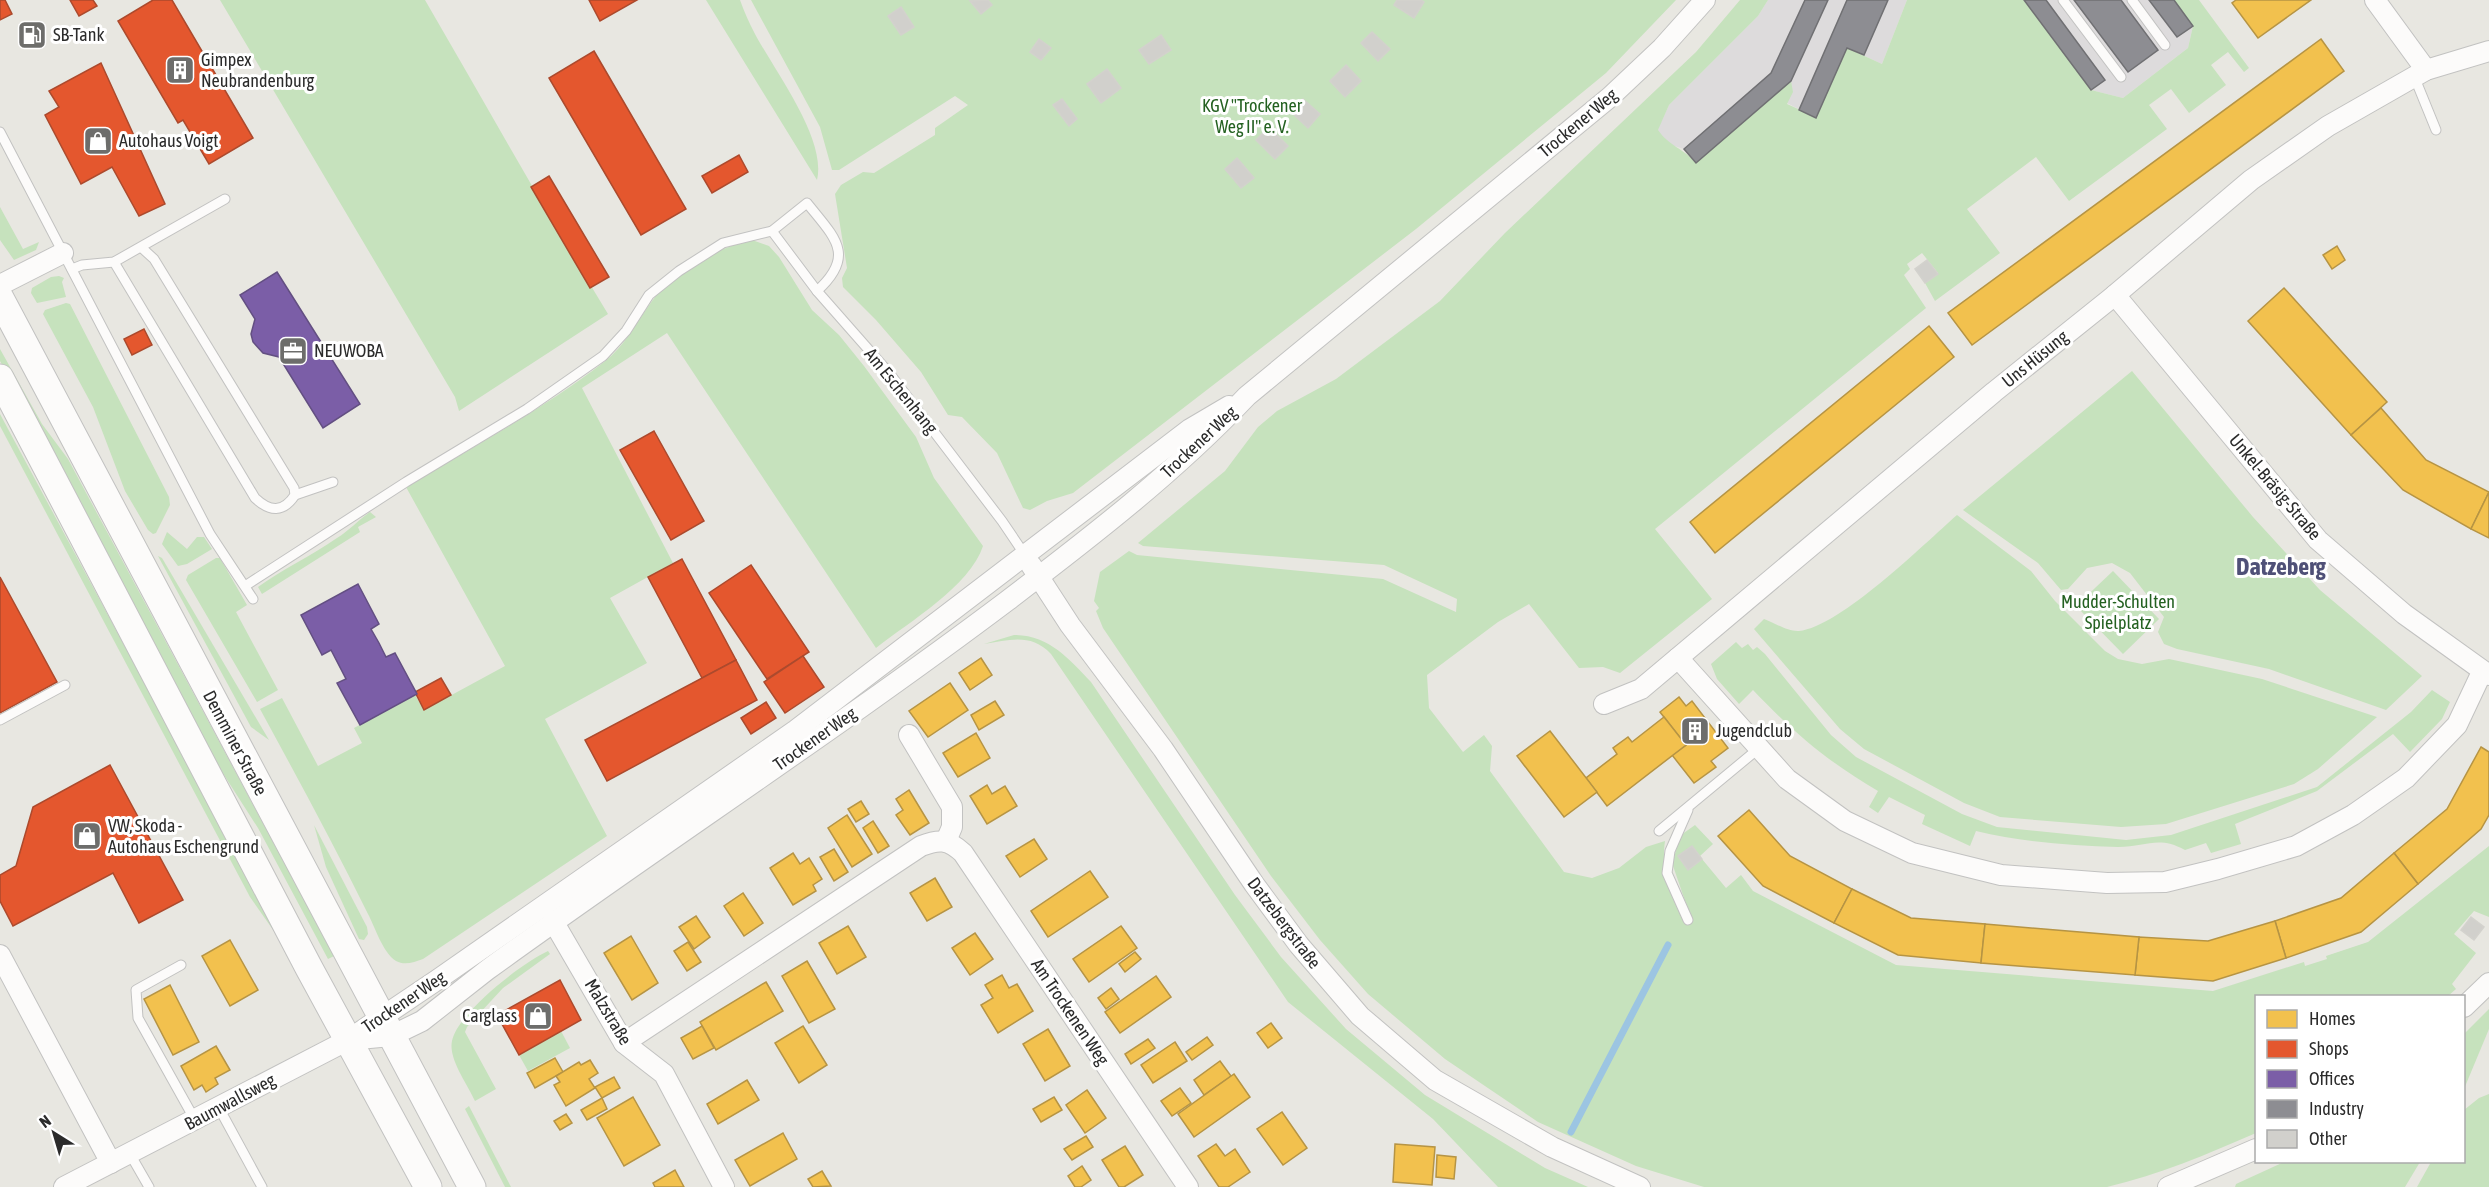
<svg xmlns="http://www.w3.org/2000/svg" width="2489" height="1187" viewBox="0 0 2489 1187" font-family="'Asap Condensed',sans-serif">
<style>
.industrial{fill:#dddbdc}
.green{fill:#c6e2bd}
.homes{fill:#f2c14e;stroke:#b69444;stroke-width:1.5}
.shops{fill:#e4572e;stroke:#ac4a2d;stroke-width:1.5}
.offices{fill:#7b5ea7;stroke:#634f82;stroke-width:1.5}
.industry{fill:#8d8d92;stroke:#707073;stroke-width:1.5}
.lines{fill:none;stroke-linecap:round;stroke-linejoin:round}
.stream{stroke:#9cc5e2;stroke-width:7}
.building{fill:#d1d0cc;stroke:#d3d2cd;stroke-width:1.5}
.lane-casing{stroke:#c2c2c1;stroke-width:11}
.street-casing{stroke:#c2c2c1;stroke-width:22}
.secondary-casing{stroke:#c2c2c1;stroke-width:29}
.lane{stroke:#fcfbfa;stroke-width:9}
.street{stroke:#fcfbfa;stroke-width:20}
.secondary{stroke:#fcfbfa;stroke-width:27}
.labels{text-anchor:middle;stroke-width:6;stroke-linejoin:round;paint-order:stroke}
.poi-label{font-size:18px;fill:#2b2b2b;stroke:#fff;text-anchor:start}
.park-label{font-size:18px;fill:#246121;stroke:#fff}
.street-label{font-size:18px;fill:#2b2b2b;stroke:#fff}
.district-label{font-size:24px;font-weight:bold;fill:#4f5077;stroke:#fff}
</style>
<rect width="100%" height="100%" fill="#e8e7e1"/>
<g class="industrial">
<polygon points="1768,0 1907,0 1882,64 1847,48 1816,118 1787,103 1791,81 1696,163 1684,149 1668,144 1657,131 1669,105 1758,16"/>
<polygon points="2024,0 2174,0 2193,26 2188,48 2123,98 2091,90"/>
</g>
<g class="green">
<path d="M220,0H425C486,105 545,211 608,314L459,411L455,397Z"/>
<path d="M706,0H740C744,11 749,23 755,34C774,70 827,139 817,180Z"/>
<polygon points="751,0 1676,0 1606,73 1416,229 1073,493 1047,501 1030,510 1023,508 997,453 962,417 948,415 921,372 876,320 843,287 842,278 847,268 835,194 841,185 863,172 874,173 935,135 935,128 968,105 955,96 839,170 832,170 820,127"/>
<path d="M1740,0H1768L1758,16L1669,105L1658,130C1669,146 1683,148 1696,163L1791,81L1793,92L1787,104L1816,117L1847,48L1882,64L1907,0H2024L2091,90L2123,98L2188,48L2193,26L2174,0H2199L2249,68L2244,72L2228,52L2211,65L2226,85L2189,113L2171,89L2149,105L2167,129L2069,201L2036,157L1967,209L2000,253L1935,301L1925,283L1938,273L1922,253L1907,264L1910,269L1904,275L1926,308L1655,529L1712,599L1620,673L1603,667L1579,668L1529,604L1498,622L1427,675L1429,708L1463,752L1484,735L1492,746L1490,771L1564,872L1592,878L1619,868L1646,847L1665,841C1660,877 1674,892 1692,921L1672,863L1681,835L1695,825L1713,844L1700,856L1692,846L1678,856L1688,870L1702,859L1726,888L1741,875L1753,891L1896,965L2213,991L2304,962L2305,966L2327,959L2326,956L2368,942L2489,846V917L2474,911L2454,934L2476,953L2452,984L2456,989L2448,996H2256V1133C2208,1154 2158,1175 2107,1187H1704L1636,1166L1538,1122L1445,1059L1368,994L1320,940L1271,876L1103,628L1096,611L1099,608L1094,601L1100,572L1129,551L1137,555L1383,579L1456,612L1457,599L1384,565L1143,546L1138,543L1225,471L1258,427L1277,411L1336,379L1440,301L1505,233L1696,52Z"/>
<polygon points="0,207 23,249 39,242 36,250 14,260 0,240"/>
<path d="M752,240L769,246L779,257L812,310L839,335L864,366L916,437L934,478L983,546C970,586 909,622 876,648L667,333L582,388L673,563L610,598L647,663L545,719L607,836L423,959C414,962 405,966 396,961C383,953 375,927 368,914C334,845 297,777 260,709L282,698L318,766L362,743L354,728L415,695L424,710L505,666L406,487C472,447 542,410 604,362C625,346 636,323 652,301C673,271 716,248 752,240Z"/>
<polygon points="59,276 64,278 62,282 66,297 37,303 31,293 32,288 51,277"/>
<polygon points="66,303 70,304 169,497 170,505 156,533 153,534 148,530 125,491 93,407 43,314 45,310"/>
<polygon points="0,349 42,424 68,459 334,956 328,959 258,828 208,750 0,361"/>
<polygon points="2132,371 2253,517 2320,590 2422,676 2386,710 2269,669 2177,649 2164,644 2158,632 2164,617 2130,573 2112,563 2087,568 2068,589 2061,590 2038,563 1963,510"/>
<polygon points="0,414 290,954 250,897 0,426"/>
<path d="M370,512L376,517L358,527L360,532L262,594L258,587C283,569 311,556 337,538C349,531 358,520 370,512Z"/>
<path d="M1957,515L2031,571L2055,601L2105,651L2118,659L2142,664L2169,659L2262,679L2377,717L2318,769L2294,784L2166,824L2121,827L2000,817L1964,803L1864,749L1840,729L1754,629L1764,619C1774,623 1789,632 1799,631C1840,627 1924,544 1957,515Z"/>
<polygon points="167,532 187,549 197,537 204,537 212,549 187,564 178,566 162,544"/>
<polygon points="158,556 162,558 269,740 251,727"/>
<polygon points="216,558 220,558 247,605 236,612 278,690 257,702 186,580 188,575"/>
<polygon points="2113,571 2159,619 2123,654 2076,606"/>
<path d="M1014,635C1049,635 1069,659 1091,682L1235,895L1281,957L1346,1029L1425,1095L1545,1168L1588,1187H1498L1433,1119L1288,1002L1051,654C1031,633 1010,640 984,644Z"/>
<path d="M1736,642L1742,648L1748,644L1753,650L1757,647L1765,654L1831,735L1856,757L1962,814L1997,827L2126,840L2171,835L2317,787L2411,712L2432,690L2450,702L2442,719L2410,752L2393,734L2317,791L2235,824L2241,844L2211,853L2206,843L2185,850C2158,835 2146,847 2118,847C2070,846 2022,842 1976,831L1970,846L1922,824L1925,815L1889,797L1878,813L1869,807L1878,791C1827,761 1794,733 1753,690L1739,704L1717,679L1711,664Z"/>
<polygon points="314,825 367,927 368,934 364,940 359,939 326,867"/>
<path d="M548,951L550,954L503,988L467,1027L465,1032L496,1089L475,1101C468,1085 448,1059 452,1041C458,1012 522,963 548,951Z"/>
<polygon points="2489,1009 2489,1029 2464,1089 2464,1034"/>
<polygon points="561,1031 570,1048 528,1071 519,1055"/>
<polygon points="2489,1094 2489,1187 2417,1187 2431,1162 2464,1162 2464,1110 2479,1098"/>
<polygon points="469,1106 511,1187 505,1187 465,1109"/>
<polygon points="2284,1162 2420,1162 2405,1187 2235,1187 2236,1184"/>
</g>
<g class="homes">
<polygon points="2236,0 2311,0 2258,38 2232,3"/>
<polygon points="2321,39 2344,71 1972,345 1948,313"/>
<polygon points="2337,246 2345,260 2332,269 2323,255"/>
<polygon points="2284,288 2387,402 2351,435 2248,321"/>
<polygon points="1929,326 1954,357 1715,553 1690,522"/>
<polygon points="2381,408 2426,460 2489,492 2471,529 2403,490 2351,435"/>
<polygon points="2489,492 2489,538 2471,529"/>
<polygon points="981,658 992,675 970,690 959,673"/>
<polygon points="950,683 968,710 928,737 909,711"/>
<polygon points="1679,697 1686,706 1692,701 1728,748 1711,761 1716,767 1694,783 1672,755 1686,745 1660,712"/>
<polygon points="995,701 1004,715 979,730 971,715"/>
<polygon points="1664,717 1686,745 1607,806 1586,778 1617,754 1613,748 1628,737 1632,742"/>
<polygon points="1550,731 1597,792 1564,817 1517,756"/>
<polygon points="976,733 990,758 958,777 943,753"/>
<polygon points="2481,747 2489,752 2489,815 2481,829 2418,884 2394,853 2447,809"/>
<polygon points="987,785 992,794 1005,786 1017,806 987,824 970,796"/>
<polygon points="909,790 929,823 910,835 896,815 903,810 896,799"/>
<polygon points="861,801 869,814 856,822 848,809"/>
<polygon points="1749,810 1790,856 1852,889 1834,923 1763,886 1718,836"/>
<polygon points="847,815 872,854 852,867 828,828"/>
<polygon points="873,821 889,846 878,853 863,828"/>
<polygon points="1034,839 1047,859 1020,877 1006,856"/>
<polygon points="834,849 848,872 834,881 820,857"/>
<polygon points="793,853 800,864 809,858 822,879 813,885 816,891 793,905 770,868"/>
<polygon points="2394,853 2418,884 2361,932 2286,958 2275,921 2341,898"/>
<polygon points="1090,871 1108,897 1048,937 1031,911"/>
<polygon points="935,878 952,907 927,921 910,893"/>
<polygon points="1852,889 1911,918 1985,924 1981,963 1898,955 1834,923"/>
<polygon points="743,893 763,923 744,936 724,906"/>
<polygon points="696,916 710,937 694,949 679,927"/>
<polygon points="2275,921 2286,958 2213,981 2135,975 2139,937 2208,941"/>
<polygon points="1985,924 2139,937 2135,975 1981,963"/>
<polygon points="848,926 866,957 837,974 819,943"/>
<polygon points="1121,926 1137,948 1089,982 1073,959"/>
<polygon points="975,933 993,959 970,975 952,948"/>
<polygon points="631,936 658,983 632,1000 604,953"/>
<polygon points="230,940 258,990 230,1006 202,956"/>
<polygon points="688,942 701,962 687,971 674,951"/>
<polygon points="1135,952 1141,959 1125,972 1119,964"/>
<polygon points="807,961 835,1009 809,1023 782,976"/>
<polygon points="1002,975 1009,988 1017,984 1033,1011 998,1033 981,1005 993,998 985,985"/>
<polygon points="1156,976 1171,997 1120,1033 1105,1012"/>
<polygon points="766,982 783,1011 716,1050 700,1022"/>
<polygon points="170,985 199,1042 173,1055 144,999"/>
<polygon points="1111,988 1119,999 1106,1009 1098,998"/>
<polygon points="1271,1023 1282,1038 1268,1048 1257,1033"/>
<polygon points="702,1026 714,1048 693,1059 681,1038"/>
<polygon points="803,1026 827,1065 799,1083 775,1043"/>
<polygon points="1048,1029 1070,1066 1045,1081 1023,1044"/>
<polygon points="1207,1037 1213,1045 1192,1060 1186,1052"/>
<polygon points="1148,1039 1155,1048 1131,1064 1125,1054"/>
<polygon points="1175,1042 1187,1061 1153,1083 1141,1065"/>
<polygon points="216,1046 230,1070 215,1078 218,1084 206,1092 202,1085 194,1090 181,1066"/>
<polygon points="555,1058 563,1072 535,1088 527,1073"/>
<polygon points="590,1060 598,1073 589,1079 595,1088 566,1106 554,1085 560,1082 556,1076 579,1062 581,1065"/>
<polygon points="1220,1061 1231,1076 1204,1095 1194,1080"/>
<polygon points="1234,1074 1250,1097 1194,1137 1178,1114"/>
<polygon points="614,1077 620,1088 602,1098 595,1087"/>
<polygon points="747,1080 759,1100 718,1124 707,1104"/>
<polygon points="1180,1088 1191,1103 1172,1116 1161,1101"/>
<polygon points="1087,1090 1106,1118 1085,1133 1066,1105"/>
<polygon points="633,1097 660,1145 624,1166 597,1118"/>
<polygon points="1054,1097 1062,1110 1041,1122 1033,1109"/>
<polygon points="602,1098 607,1109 587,1120 581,1110"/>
<polygon points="1282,1112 1307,1148 1283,1165 1257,1129"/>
<polygon points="566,1114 572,1123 560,1130 554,1121"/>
<polygon points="783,1133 797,1159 750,1186 735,1160"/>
<polygon points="1086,1136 1093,1147 1072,1160 1064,1149"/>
<polygon points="1216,1144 1225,1156 1235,1149 1250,1172 1228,1187 1219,1187 1198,1156"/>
<polygon points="1395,1144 1435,1147 1432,1185 1393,1182"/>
<polygon points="1125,1146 1143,1175 1124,1187 1119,1187 1102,1160"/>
<polygon points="1437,1155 1456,1157 1454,1179 1436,1177"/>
<polygon points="1082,1166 1091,1180 1081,1187 1075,1187 1068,1176"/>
<polygon points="675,1170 684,1187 655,1187 653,1183"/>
<polygon points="822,1171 831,1186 813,1187 808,1179"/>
</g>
<g class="shops">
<polygon points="0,0 5,0 12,14 0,20"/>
<polygon points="70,0 93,0 97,6 79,16"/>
<polygon points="153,0 172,0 253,138 209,164 183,120 178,123 118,21"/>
<polygon points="589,0 637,0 600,21"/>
<polygon points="594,51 686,209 641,235 549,78"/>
<polygon points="101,63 165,204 139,216 112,167 81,184 45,115 59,107 49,91"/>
<polygon points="739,155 748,172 712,193 702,176"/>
<polygon points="549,176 609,277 590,288 531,187"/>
<polygon points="144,329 152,345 132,355 124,339"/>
<polygon points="654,431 704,521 671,540 620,450"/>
<polygon points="682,559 736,660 702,678 648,577"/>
<polygon points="751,565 809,652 767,679 709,593"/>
<polygon points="0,577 57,682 0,713"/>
<polygon points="803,656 824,687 785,713 764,682"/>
<polygon points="736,660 757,700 607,781 585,740"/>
<polygon points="441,678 451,695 424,710 415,692"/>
<polygon points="766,702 776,718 751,734 741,718"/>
<polygon points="110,765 183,900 139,923 113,873 13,926 0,901 0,875 16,866 33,807"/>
<polygon points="560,980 581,1020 519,1055 497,1015"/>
</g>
<g class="offices">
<polygon points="277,272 360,404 323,428 279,357 263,353 253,342 251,334 255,319 240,295"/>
<polygon points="358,584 379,624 371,629 379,643 386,657 395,653 417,694 360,725 337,683 346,679 331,650 322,655 301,615"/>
</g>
<g class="industry">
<polygon points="1805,0 1828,0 1791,81 1696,163 1684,149 1771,73"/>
<polygon points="1847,0 1888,0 1864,55 1847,48 1816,118 1799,110"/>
<polygon points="2024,0 2046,0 2105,80 2091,90"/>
<polygon points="2074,0 2121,0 2158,50 2128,72"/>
<polygon points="2149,0 2174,0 2193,26 2177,37"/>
</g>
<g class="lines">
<polyline class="stream" points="1571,1132 1668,945"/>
</g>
<g class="building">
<polygon points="988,0 992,5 981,14 970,1"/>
<polygon points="1397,0 1421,0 1424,2 1414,18 1394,5"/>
<polygon points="901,7 914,27 901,35 888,16"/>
<polygon points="1372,32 1390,49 1378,61 1361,43"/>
<polygon points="1161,35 1171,50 1149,64 1139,50"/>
<polygon points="1039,39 1051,48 1041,60 1030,52"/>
<polygon points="1346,65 1361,81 1345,97 1330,81"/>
<polygon points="1107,69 1121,88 1101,103 1087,84"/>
<polygon points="1062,99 1077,119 1069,126 1053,105"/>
<polygon points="1303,99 1320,114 1308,128 1291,112"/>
<polygon points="1269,127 1288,146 1275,159 1256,140"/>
<polygon points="1237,158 1254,178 1241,188 1225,169"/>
<polygon points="1927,260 1938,274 1925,283 1915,269"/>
<polygon points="1692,846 1702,859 1688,870 1678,856"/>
<polygon points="2471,917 2484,927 2474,940 2461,930"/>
</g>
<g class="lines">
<g class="lane-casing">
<g id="lane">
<polyline points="2063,0 2121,77"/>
<polyline points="2132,0 2165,45"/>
<polyline points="2414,76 2436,130"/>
<polyline points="0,132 210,534 253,599"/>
<polyline points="772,231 817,291 890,374 1002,521 1025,555"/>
<path d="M114,262L255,498C270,512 283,513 295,495L294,488L154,259L142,248"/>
<polyline points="72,269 82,265 114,262 225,199"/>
<polyline points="295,495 333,482"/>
<path d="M245,586L406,482L527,409L603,356L626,331L649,295L679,271L723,243L772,231L807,203C834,237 857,255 817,291"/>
<polyline points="0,720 65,685"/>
<polyline points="1688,810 1670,851 1667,873 1688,920"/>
<polyline points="1659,831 1758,749"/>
<polyline points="181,965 136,990 138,1018 195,1120"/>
<polyline points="219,1108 262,1187"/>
<polyline points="130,1154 149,1187"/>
</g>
</g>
<g class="street-casing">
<g id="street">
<polyline points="2375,0 2426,70"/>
<polyline points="0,285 63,253"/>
<polyline points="2115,295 2318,540 2404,614 2489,675"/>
<polyline points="1031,565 1070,625 1163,749 1254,884 1299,945 1360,1016 1435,1080 1552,1147 1640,1187"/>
<polyline points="1678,658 1787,779 1845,821 1912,853 2001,875 2107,883 2165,882 2218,869 2296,846 2353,815 2406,778 2457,725 2482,672"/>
<polyline points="1604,704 1641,689 1994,392 2115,295 2251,180 2328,126 2426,70 2489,51"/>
<polyline points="909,735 952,807 952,827 946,841"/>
<polyline points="553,921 624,1043 664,1074 724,1187"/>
<polyline points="0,955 111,1163"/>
<polyline points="2464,1007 2489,983"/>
<path d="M348,1040L391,1036L422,1021L487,970C659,845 837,729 1007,601C1091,537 1174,473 1247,396L1610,97L1662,48L1705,0"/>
<path d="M624,1043L921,846C939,839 948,839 963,853L1188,1187"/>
<polyline points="64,1187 348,1040 437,980 796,730 1190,429 1229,406"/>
<polyline points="2168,1187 2256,1149"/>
</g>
</g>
<g class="secondary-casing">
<g id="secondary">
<polyline points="0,298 472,1187"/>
<polyline points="0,378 309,968 428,1187"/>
</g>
</g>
<use href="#lane" class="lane"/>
<use href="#street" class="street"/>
<use href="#secondary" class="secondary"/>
</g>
<defs>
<g id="fuel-square" transform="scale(1.5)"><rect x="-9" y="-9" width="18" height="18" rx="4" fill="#6d6d6b" stroke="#fff"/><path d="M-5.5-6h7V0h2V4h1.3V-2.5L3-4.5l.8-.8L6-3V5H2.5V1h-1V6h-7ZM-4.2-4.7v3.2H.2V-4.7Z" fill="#fff"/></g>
<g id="building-square" transform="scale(1.5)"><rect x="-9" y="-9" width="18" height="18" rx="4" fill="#6d6d6b" stroke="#fff"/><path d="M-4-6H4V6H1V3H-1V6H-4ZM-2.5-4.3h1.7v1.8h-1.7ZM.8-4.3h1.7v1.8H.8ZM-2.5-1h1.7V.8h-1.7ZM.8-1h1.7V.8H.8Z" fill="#fff"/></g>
<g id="shop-square" transform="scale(1.5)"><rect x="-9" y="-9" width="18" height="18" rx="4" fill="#6d6d6b" stroke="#fff"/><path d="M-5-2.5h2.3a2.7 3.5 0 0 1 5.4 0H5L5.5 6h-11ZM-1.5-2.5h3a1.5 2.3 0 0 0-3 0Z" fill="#fff"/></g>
<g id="office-square" transform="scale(1.5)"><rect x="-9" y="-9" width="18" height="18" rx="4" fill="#6d6d6b" stroke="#fff"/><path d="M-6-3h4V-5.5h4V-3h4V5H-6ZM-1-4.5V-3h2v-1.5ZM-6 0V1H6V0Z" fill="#fff"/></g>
</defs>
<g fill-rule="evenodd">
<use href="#fuel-square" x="32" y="35"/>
<use href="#building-square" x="180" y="70"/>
<use href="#shop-square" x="98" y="141"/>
<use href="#office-square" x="293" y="351"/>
<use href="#building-square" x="1695" y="731"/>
<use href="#shop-square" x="87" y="836"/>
<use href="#shop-square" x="538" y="1016"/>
</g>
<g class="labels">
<g class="poi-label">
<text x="53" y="41">SB-Tank</text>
<text x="201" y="66">Gimpex<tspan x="201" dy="21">Neubrandenburg</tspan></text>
<text x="119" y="147">Autohaus Voigt</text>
<text x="314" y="357">NEUWOBA</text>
<text x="1716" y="737">Jugendclub</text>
<text x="108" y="832">VW, Skoda -<tspan x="108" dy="21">Autohaus Eschengrund</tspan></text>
<text x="517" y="1022" text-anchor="end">Carglass</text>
</g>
<g class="park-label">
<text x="1252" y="112">KGV "Trockener<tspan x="1252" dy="21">Weg II" e. V.</tspan></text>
<text x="2118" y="608">Mudder-Schulten<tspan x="2118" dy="21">Spielplatz</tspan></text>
</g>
<g class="street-label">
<text transform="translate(1578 123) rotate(-40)" y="6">Trockener Weg</text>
<text transform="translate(2035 359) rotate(-39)" y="6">Uns Hüsung</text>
<text transform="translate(901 391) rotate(51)" y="6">Am Eschenhang</text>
<text transform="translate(1199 442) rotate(-43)" y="6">Trockener Weg</text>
<text transform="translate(2275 487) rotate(50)" y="6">Unkel-Bräsig-Straße</text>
<text transform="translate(815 739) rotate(-35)" y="6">Trockener Weg</text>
<text transform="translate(235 743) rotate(62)" y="6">Demminer Straße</text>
<text transform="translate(1284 923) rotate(53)" y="6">Datzebergstraße</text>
<text transform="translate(404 1002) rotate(-34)" y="6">Trockener Weg</text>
<text transform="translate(608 1012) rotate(59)" y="6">Malzstraße</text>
<text transform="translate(1070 1012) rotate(56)" y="6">Am Trockenen Weg</text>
<text transform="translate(230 1102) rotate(-28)" y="6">Baumwallsweg</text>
</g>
<g class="district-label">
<text x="2281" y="575">Datzeberg</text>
</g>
</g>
<rect x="2255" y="995" width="210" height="168" fill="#ffffff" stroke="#aaaaaa" stroke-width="1.5"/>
<rect x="2267" y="1010" width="30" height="18" fill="#f2c14e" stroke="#aaaaaa" stroke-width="1.5"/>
<text x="2309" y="1025" font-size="18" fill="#2b2b2b">Homes</text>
<rect x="2267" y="1040" width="30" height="18" fill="#e4572e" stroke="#aaaaaa" stroke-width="1.5"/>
<text x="2309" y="1055" font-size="18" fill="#2b2b2b">Shops</text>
<rect x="2267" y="1070" width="30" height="18" fill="#7b5ea7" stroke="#aaaaaa" stroke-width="1.5"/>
<text x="2309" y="1085" font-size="18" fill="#2b2b2b">Offices</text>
<rect x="2267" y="1100" width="30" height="18" fill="#8d8d92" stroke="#aaaaaa" stroke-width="1.5"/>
<text x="2309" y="1115" font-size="18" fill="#2b2b2b">Industry</text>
<rect x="2267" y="1130" width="30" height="18" fill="#d1d0cc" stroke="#aaaaaa" stroke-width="1.5"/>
<text x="2309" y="1145" font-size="18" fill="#2b2b2b">Other</text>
<g transform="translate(54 1133) rotate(323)" stroke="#ffffff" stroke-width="4.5" paint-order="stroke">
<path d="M0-4.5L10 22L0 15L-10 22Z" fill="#2b2b2b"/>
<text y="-9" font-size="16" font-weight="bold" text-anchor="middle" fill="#2b2b2b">N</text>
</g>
</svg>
